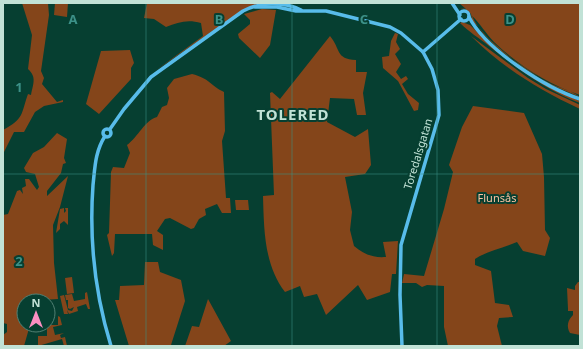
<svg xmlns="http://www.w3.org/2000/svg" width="583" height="349" viewBox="0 0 583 349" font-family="'Noto Sans',sans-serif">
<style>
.green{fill:#84451a}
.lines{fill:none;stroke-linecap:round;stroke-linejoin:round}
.secondary{stroke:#58bcea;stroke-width:3.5}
.grid{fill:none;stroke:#3c9188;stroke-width:1;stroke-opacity:0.55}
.labels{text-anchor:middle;stroke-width:4;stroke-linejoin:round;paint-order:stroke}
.street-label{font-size:11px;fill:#c1e2d6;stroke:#063f31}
.park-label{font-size:11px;fill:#fbc2a1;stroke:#063f31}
.district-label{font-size:15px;font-weight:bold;letter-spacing:1px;fill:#c1e2d6;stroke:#063f31}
.grid-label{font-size:13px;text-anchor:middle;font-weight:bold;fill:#3c9188;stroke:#063f31;stroke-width:4;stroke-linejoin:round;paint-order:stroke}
</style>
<rect width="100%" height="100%" fill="#063f31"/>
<g class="green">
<path d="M22,3H48L49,15L41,71L44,78L42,84L57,102L63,100V102L44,106L35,112L24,132H14L4,152L3,130C24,119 21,114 28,94L31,95C33,84 37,77 28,69L32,35Z"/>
<polygon points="55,3 68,3 67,17 54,15"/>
<path d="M147,3H263L240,12L155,71L203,36L201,23C188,19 178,22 166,27L154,19L144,18Z"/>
<path d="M459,3H580V95C548,84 518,65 494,42C486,34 480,23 472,16C483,42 525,70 549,83C559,88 573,91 580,97L549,84L512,59L489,39L472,20L471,14L467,10L460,8L466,9Z"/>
<polygon points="262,9 276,10 270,45 260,58 239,38 238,34 250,24 250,20 244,14"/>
<path d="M462,22L470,25L499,53L566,95L580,101V103C545,90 517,68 489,46C479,38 469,32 460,23Z"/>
<polygon points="395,33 398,34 396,42 400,49 395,54 401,64 396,72 401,79 406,76 408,79 402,84 408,94 419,103 418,110 414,111 398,81 383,68 382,57 389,56 391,41"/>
<path d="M330,36C341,49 335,59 356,60V72H367L363,93L366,115H357L354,99L330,98L327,122L355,137L368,129L371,165L365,174L345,177L352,212L350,230L354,246C364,254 372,258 386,257L383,242L398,241L396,274H392L390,292L367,300L358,285L326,315L317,294L304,297L300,286L285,292C264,265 264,229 263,196L274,195L270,93L272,92L280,99Z"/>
<path d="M471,36L528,78L546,89L580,105V109C539,90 503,68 471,36Z"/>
<polygon points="130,50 134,63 131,68 131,79 99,114 86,104 101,51"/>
<path d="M192,74C209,78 211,86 224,92L225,131L222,141L226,198H230L231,213H222L217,204L205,209L206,215L199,219L194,228L191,229L170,218L165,219L157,231L163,235V250L153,245L152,234H115L114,253L112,256L107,235L109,233L111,172L113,167L124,168L130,153L127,145C138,137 145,120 157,117L162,107L167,105L169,98L167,88L174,79Z"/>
<path d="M473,106L524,113L542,154L544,177L545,230L550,238L545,256L523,251L517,242C503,248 487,251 475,259V265L491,271L495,303L509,305L513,317L499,318L497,326L502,346H448L444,327V286L427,285L422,287L416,283H402L404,274L424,276L444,209L453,172L449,165L462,127Z"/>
<polygon points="57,133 67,139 64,158 66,163 63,164 61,173 47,191 47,196 68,176 60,207 53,225 54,263 58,299 24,301 24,325 30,325 24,346 3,346 3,335 7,332 7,324 3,323 3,215 8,214 17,191 20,190 23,194 22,188 26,186 25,179 29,179 37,190 39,187 35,174 26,172 24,168 33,153 44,147"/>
<polygon points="235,200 248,200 249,210 236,210"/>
<polygon points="64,208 64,213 66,211 65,208 68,208 68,225 64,221 60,224 60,229 56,233 60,209"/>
<polygon points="145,262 158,262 160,272 181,280 185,301 171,345 174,346 129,346 115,300 119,300 120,286 144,285"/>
<polygon points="72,277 74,293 67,294 65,278"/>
<path d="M578,282H580V335L570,333C566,326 568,320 573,315V311H568V309L567,288L575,290V286Z"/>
<polygon points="87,292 90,309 88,309 86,304 77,307 78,311 69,314 67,310 68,314 64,314 60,296 64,295 68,310 72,311 74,307 70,309 68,308 68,300 66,300 65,295 72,294 74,301 85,299 85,293"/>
<polygon points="208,299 231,341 224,346 185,346 192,326 199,327"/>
<polygon points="58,316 60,317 62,325 53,327 55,335 64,333 60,335 61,338 65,337 67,346 64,346 62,339 38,346 38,336 47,336 47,328 38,327 38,325 58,325"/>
</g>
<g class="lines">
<g class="secondary">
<polyline points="452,3 460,15"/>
<polyline points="255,7 277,7 296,11 326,11 390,27 401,33 423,52 432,69 438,90 439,115 401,245 400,295 402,346"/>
<circle cx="464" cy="16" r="5"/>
<path d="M469,17C486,50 546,88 580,99"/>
<polyline points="423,52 461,19"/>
<path d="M110,129L124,109L151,77L243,11C260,2 283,1 301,10"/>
<circle cx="107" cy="133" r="4"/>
<path d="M105,136C95,152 95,167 93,185C89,240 95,294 111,346"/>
</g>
</g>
<path class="grid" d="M146,3V346M292,3V346M437,3V346M3,174H580"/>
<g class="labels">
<g class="street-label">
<text transform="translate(418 154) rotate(-73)" y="4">Toredalsgatan</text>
</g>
<g class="park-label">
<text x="497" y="202">Flunsås</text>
</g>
<g class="district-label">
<text x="293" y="120">TOLERED</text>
</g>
</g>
<g class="grid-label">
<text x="73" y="24">A</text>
<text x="219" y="24">B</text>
<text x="364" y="24">C</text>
<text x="510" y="24">D</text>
<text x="19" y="92">1</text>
<text x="19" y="266">2</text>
</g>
<rect width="583" height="349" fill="none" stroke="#c1e2d6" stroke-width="8"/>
<g transform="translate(36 313)"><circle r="19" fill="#063f31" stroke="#518073"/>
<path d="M0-3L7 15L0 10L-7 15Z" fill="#fc8fc2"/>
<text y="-6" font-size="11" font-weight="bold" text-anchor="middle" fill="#c1e2d6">N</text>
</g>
</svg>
